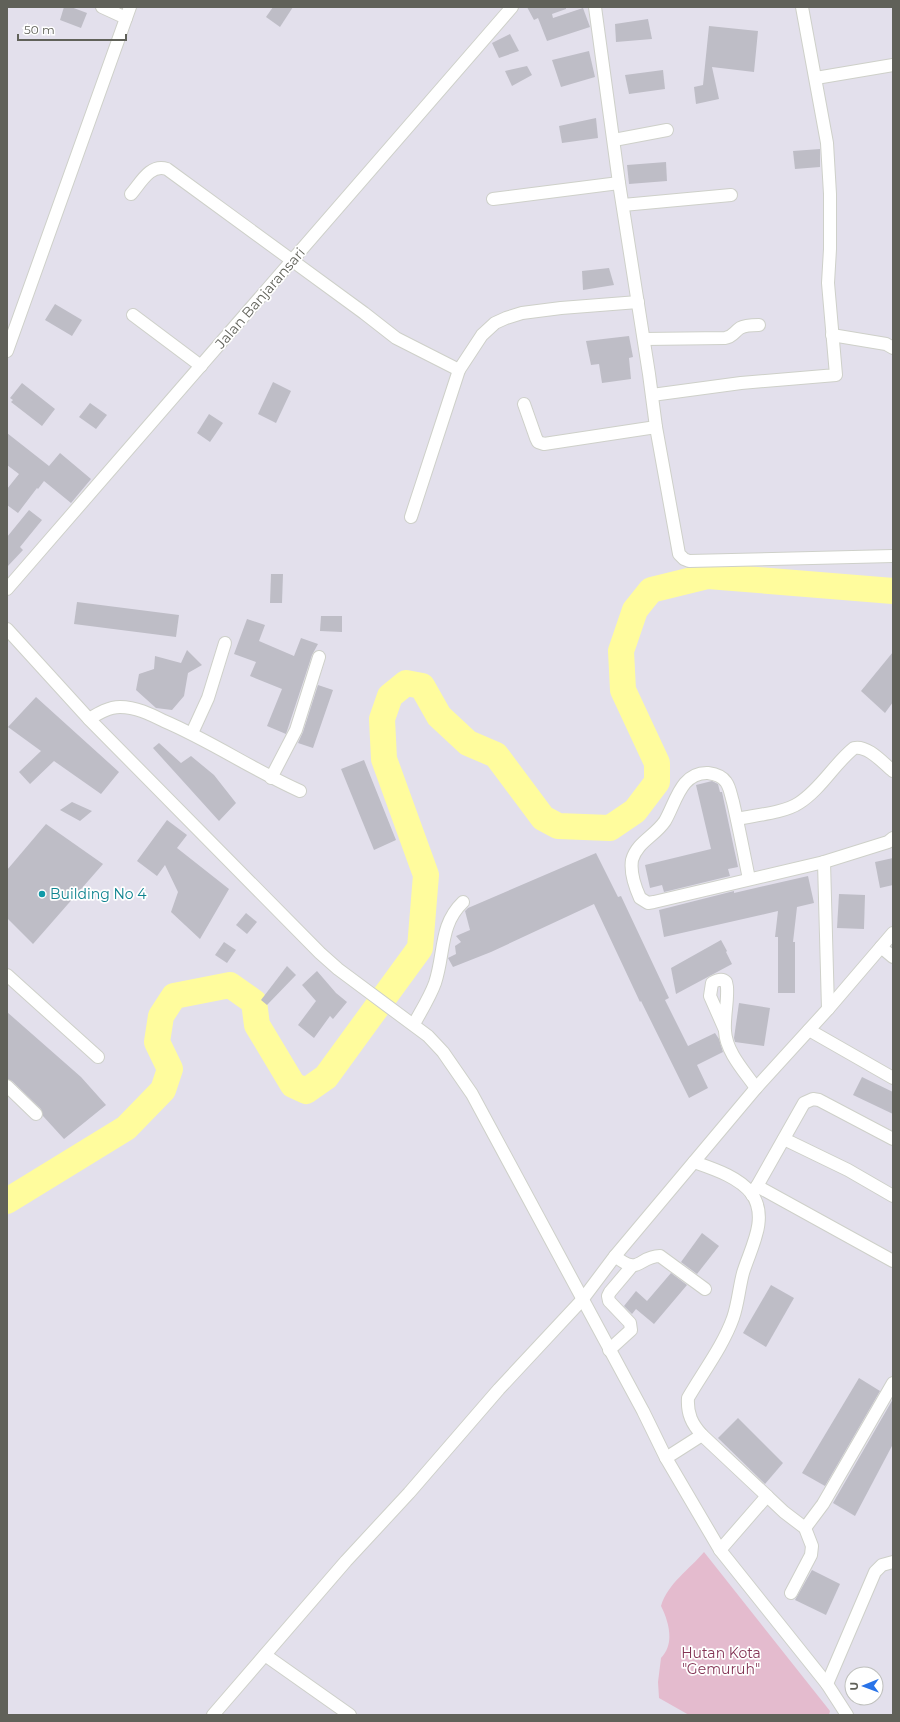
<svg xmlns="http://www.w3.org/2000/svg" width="900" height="1722" viewBox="0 0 900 1722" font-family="Montserrat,sans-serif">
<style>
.green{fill:#e4bbce}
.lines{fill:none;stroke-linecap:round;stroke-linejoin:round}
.river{stroke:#fffc9d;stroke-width:26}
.building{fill:#bebdc6}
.minor-casing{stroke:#ced0c9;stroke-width:14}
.minor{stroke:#fff;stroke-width:12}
.culture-dot{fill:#0f9aa8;stroke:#fff;stroke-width:1.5}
.labels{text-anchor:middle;stroke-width:3.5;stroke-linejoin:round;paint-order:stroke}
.street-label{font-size:14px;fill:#606159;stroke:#fff}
.culture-label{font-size:14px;fill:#0d838f;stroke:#fff;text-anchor:start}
.park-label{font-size:14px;fill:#843455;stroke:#fff}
</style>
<rect width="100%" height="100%" fill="#e3e0ec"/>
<path class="green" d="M704,1552L830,1711L829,1715H689L659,1698L658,1682L661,1658C675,1644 669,1622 661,1606C668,1583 689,1570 704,1552Z"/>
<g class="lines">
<polyline class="river" points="7,1201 126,1128 163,1090 170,1069 157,1042 161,1016 174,996 230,985 254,1002 257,1025 293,1085 306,1091 326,1077 420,948 426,875 384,759 382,719 390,696 406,683 422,686 439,716 468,743 496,755 543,818 558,826 610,828 635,811 657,782 657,763 623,690 621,651 635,610 651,590 708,576 893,591"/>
</g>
<g class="building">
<polygon points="64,7 71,7 87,13 81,28 60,20"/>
<polygon points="273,7 293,7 280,27 266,17"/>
<polygon points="527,7 566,7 566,9 552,14 553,18 583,8 590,27 547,41 538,18 534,20"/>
<polygon points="648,19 652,39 616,42 615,24"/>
<polygon points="709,26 758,31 754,72 712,67 719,99 696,104 694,87 703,85"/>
<polygon points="510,34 519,51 499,58 492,43"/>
<polygon points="589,51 595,77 561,87 552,60"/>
<polygon points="527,66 532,75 512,86 505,71"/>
<polygon points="663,70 665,89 629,94 625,75"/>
<polygon points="596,118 598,138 562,143 559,126"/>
<polygon points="820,149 820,167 795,169 793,151"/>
<polygon points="666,162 667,181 629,184 627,165"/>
<polygon points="609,268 614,285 583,290 582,271"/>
<polygon points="55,304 82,320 72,336 45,320"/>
<polygon points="629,336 633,357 629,358 631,379 602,383 599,364 591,365 586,341"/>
<polygon points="273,382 291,391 276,423 258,414"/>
<polygon points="22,383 55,409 42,426 11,402 13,400 10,398"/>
<polygon points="90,403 107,415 96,429 79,417"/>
<polygon points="209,414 223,423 210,442 197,433"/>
<polygon points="7,433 49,466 60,453 91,479 71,503 44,481 38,489 37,488 18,513 7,505 7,489 19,474 7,465"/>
<polygon points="29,510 42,520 20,547 23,550 7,567 7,537"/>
<polygon points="271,574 283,574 282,603 270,603"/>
<polygon points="77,602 179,615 176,637 74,624"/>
<polygon points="321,616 342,616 342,632 320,631"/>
<polygon points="247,619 265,625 259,641 294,656 301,638 318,644 312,655 286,734 267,726 282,689 250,676 256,662 234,654"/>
<polygon points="187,650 202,665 188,673 184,696 172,710 156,708 136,690 139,674 154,669 155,656 181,663"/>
<polygon points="893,652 893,702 885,713 861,691"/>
<polygon points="318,685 333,690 313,748 298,743 303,732"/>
<polygon points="36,697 119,772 101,794 54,761 30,784 19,772 41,751 8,727"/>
<polygon points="159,743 181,763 191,756 214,775 236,803 219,821 153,748"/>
<polygon points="364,760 396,840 374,850 341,769"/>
<polygon points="712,781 718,784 720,792 722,792 738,867 728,869 730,876 664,892 662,885 650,888 645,865 711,849 696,785"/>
<polygon points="72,802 92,811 80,821 60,810"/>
<polygon points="167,820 187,835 177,848 229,889 200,939 171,912 178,892 165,865 157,876 137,861"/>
<polygon points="46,824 103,864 33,944 7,918 7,870"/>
<polygon points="596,853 618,897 621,896 669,998 665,1000 688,1046 715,1033 719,1039 723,1052 697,1065 708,1088 689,1098 641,1001 640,1002 594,904 491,952 453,967 448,958 456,954 455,946 461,942 456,936 470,930 465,911 468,908"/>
<polygon points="893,858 893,885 880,888 875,862"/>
<polygon points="808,876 814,903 797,907 793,942 795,942 795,993 778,993 778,937 775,937 778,911 664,937 659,910 734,891 734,893"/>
<polygon points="839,894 865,895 864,929 837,928"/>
<polygon points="246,913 257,922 247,934 236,925"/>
<polygon points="721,940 727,951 726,952 732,964 676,994 671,968"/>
<polygon points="224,942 236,950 227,963 215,955"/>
<polygon points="287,966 296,975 267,1005 261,1000"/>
<polygon points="317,971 336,993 347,1002 333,1019 330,1016 314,1038 298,1025 316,1001 302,985"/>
<polygon points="739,1003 770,1008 764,1046 735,1042 734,1038"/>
<polygon points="7,1012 81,1077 106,1105 64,1139 43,1116 41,1109 12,1081 7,1079"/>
<polygon points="862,1077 893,1092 893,1114 853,1095"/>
<polygon points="702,1233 719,1246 697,1274 681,1262"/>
<polygon points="671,1273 687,1285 654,1324 636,1309 632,1314 624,1306 636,1291 647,1301"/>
<polygon points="771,1285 794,1298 766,1347 743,1333"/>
<polygon points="859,1378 880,1391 825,1486 802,1473"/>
<polygon points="893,1399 893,1444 855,1516 833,1503"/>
<polygon points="738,1418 783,1463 765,1484 718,1438"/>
<polygon points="812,1570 840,1584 826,1615 795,1600"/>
</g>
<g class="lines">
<g class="minor-casing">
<g id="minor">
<polyline points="102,7 126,18"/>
<polyline points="595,7 619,183 649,374 656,427 679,554 684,559 689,561 893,556"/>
<polyline points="816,78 893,65"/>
<polyline points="614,140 667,130"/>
<path d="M131,194C140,184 150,163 167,169L364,313L396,338L459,370"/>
<polyline points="493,199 619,183"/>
<polyline points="623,205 731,195"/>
<polyline points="133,315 201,366"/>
<polyline points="832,335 886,344 893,348"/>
<path d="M644,339L725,338C733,337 734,332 740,328C745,325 753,325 759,325"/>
<polyline points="7,351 130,7"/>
<polyline points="652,395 741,383 836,375 828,283 830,249 830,194 827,143 802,7"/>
<polyline points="524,404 536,438 538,442 544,444 656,427"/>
<polyline points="411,517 459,370 482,335 495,323 506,318 522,313 561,308 638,302"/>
<polyline points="7,589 512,7"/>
<polyline points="7,629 89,719 320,953 338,969 428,1036 443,1052 472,1094 643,1411 666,1458 720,1550 827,1684 847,1715"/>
<path d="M89,719C99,713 109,707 120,707C136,707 150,714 164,721C211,741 253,770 300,791"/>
<polyline points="192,733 208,698 225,643"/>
<polyline points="271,778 296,730 319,657"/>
<path d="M737,819C755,815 784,813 799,803C821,789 834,764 854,748C868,745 883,763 893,771"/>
<path d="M749,879C744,854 739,828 733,802C731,796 730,787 726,782C722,776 716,774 708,773C681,772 676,802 665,821C655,836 637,842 632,860C630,873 635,887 640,898L648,903L654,902L824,862"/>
<polyline points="881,947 893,957"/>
<polyline points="7,975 98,1057"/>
<polyline points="828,1009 824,862 888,842 893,838"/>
<path d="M414,1024C421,1011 430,997 435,983C445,953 439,925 463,902"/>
<path d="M725,1030L710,996L712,983C717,980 722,978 726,982L727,987C728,1002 724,1016 725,1031C726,1052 745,1072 756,1088"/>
<polyline points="809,1030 893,1078"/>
<polyline points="7,1086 36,1114"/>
<polyline points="784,1139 848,1170 893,1196"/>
<path d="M694,1162C714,1169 739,1177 752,1194C769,1219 750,1249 743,1273C739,1288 738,1304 733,1318C723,1346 703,1372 688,1398C687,1414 692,1424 702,1435"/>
<polyline points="757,1186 893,1261"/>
<polyline points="752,1195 804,1103 813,1099 819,1100 893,1139"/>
<path d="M615,1256C640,1277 638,1256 660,1256L705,1289"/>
<polyline points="609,1350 631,1330 630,1323 609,1301 608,1296 610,1292 632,1266"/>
<polyline points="666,1458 702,1435 767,1496 720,1550"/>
<polyline points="767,1496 784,1512 805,1528 812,1546 811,1555 791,1593"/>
<polyline points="805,1528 823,1504 893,1383"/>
<polyline points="265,1655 350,1715"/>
<polyline points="827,1684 875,1572 882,1565 893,1562"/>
<polyline points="213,1715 346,1561 409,1493 499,1389 582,1300 615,1256 756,1088 828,1009 893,933"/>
</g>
</g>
<use href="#minor" class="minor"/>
</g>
<circle class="culture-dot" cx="42" cy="894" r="4"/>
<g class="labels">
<g class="street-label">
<text transform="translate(260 298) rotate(-49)" y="5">Jalan Banjaransari</text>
</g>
<g class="culture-label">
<text x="50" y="899">Building No 4</text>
</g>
<g class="park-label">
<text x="721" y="1658">Hutan Kota<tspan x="721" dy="16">"Gemuruh"</tspan></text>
</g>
</g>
<rect width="900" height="1722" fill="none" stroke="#606159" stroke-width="16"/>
<g transform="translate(864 1686) rotate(269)"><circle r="19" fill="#ffffff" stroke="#bfc0bd"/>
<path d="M0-3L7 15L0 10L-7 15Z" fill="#2973e8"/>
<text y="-6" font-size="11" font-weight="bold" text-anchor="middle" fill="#606159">U</text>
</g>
<path d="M18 34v6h108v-6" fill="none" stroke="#606159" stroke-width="2"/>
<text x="24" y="34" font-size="12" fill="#606159" stroke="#ffffff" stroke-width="3" paint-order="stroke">50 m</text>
</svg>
